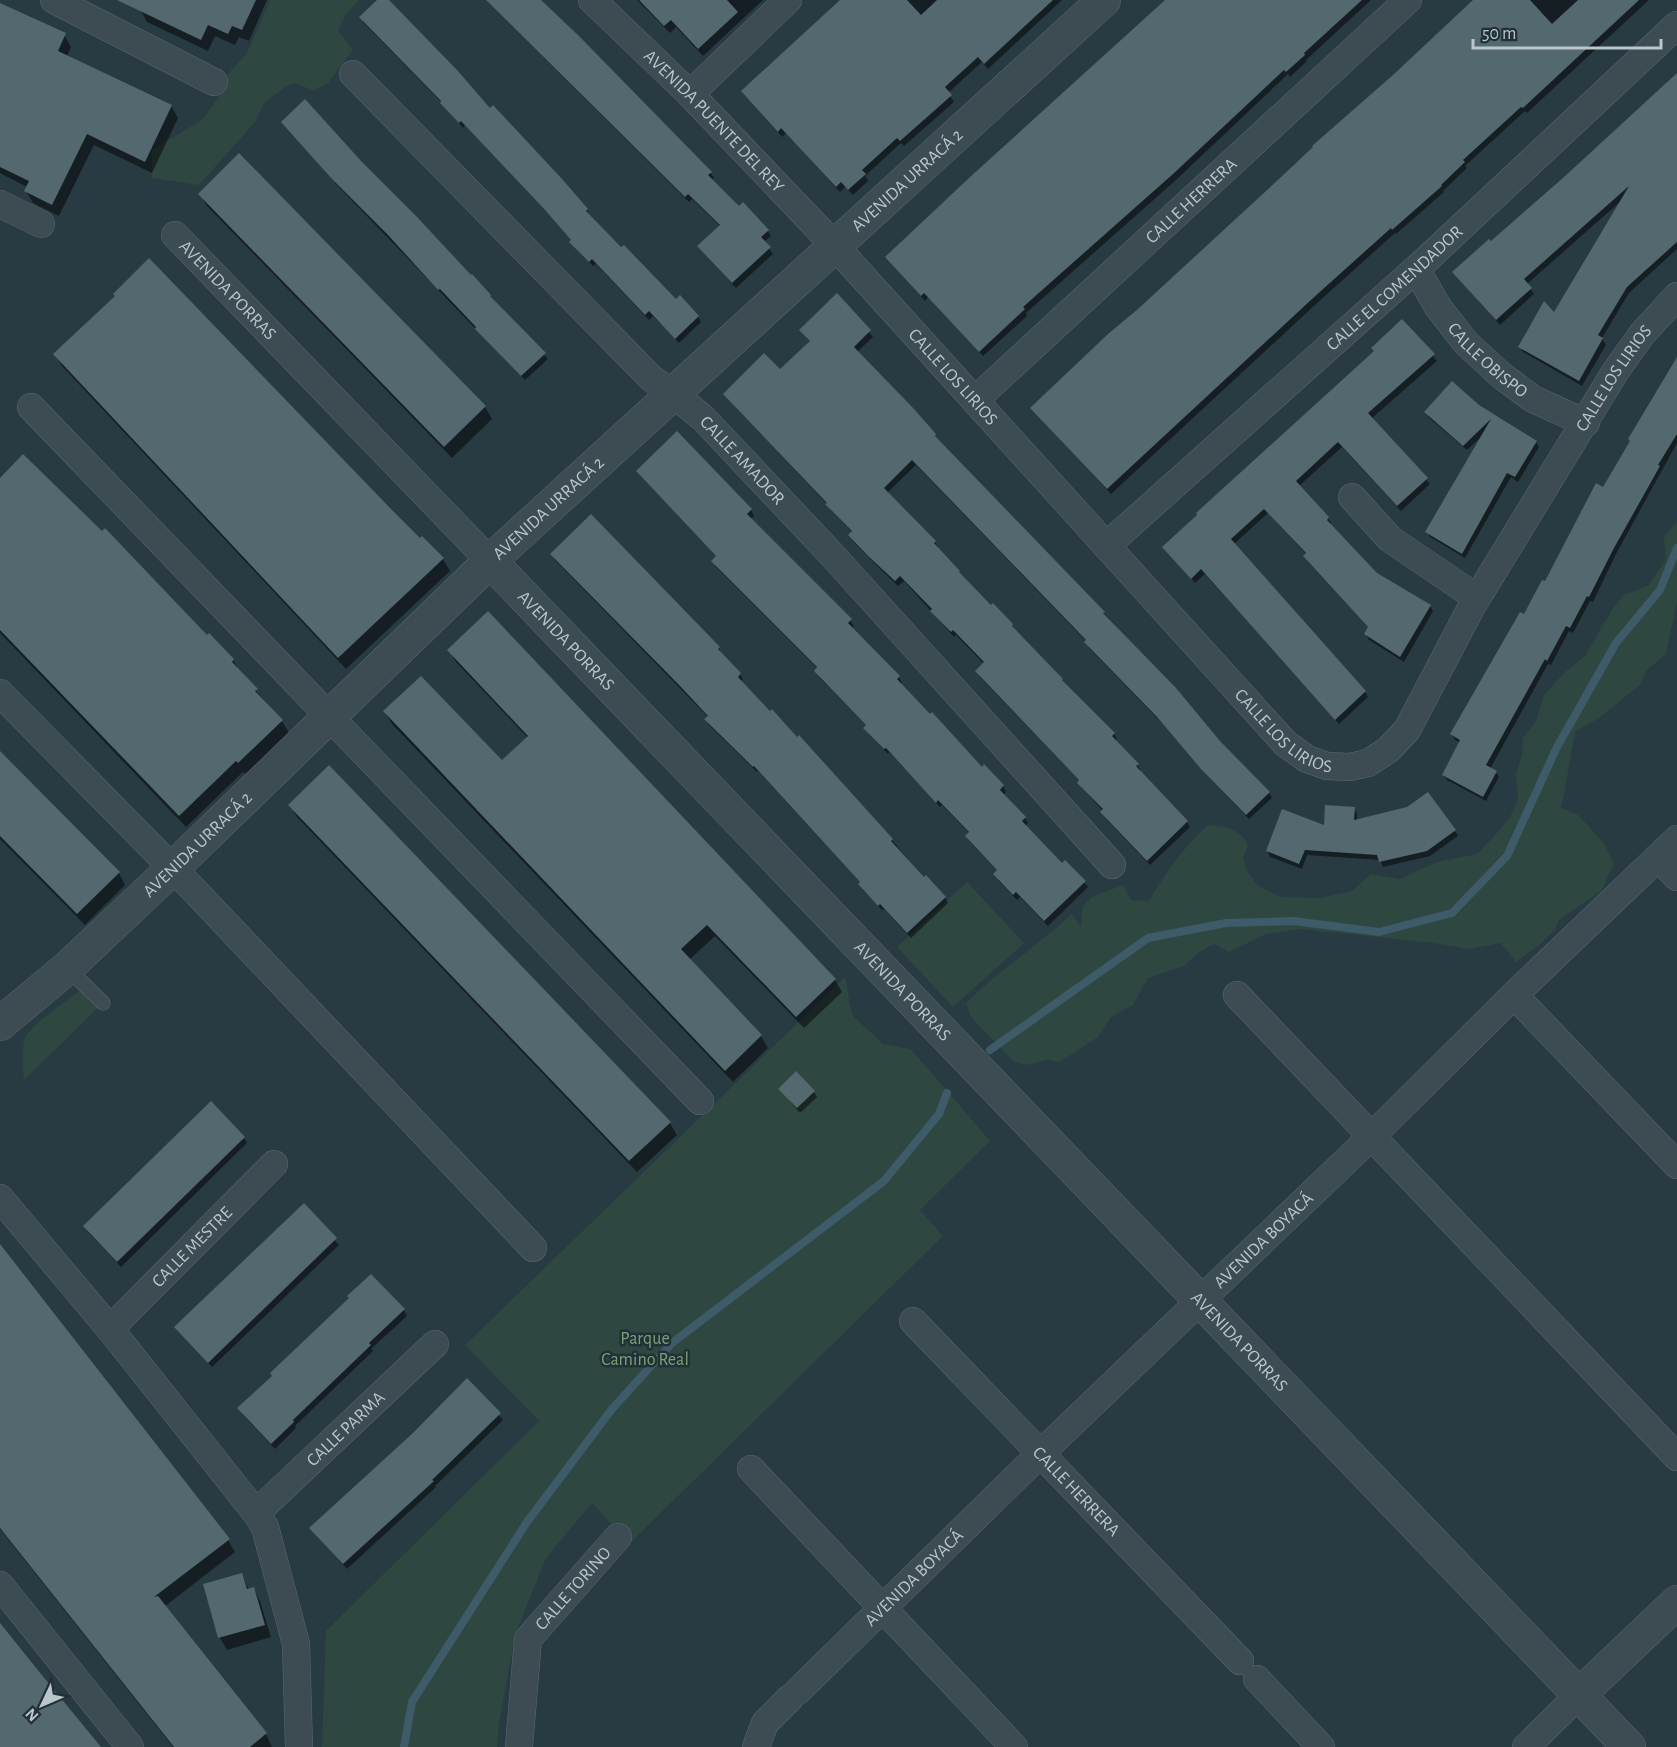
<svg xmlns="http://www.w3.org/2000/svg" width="1677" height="1747" viewBox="0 0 1677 1747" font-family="'Alegreya Sans',sans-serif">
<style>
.green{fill:#2e4741}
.shadow{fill:#0007}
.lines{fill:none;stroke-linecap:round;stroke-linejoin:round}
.stream{stroke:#3d5b68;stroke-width:8}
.building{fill:#54686f}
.service-casing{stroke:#5b696f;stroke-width:15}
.minor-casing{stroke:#5b696f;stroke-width:28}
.tertiary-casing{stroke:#5b696f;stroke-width:34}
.service{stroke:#3d4b52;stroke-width:14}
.minor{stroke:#3d4b52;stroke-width:27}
.tertiary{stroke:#3d4b52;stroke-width:33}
.labels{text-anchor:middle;stroke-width:5;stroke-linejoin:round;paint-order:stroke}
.street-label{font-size:18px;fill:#bac6cc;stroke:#213137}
.park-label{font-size:18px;fill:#7ba079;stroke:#213137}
</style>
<rect width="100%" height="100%" fill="#293b42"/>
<g class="green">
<polygon points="270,0 359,0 346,14 338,30 353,50 328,83 314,91 295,83 285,87 264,103 255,122 199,185 152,178 152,150 202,120 220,95 228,74 247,53"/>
<path d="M1677,522V602L1666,654L1647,670L1640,685L1599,718L1576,731C1569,757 1567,783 1561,808L1578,815L1604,843L1614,864L1601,891L1559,920L1555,930L1540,944L1516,962L1501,943L1469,949L1434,943L1301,929L1266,934L1229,952L1214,944L1198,953L1184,966L1148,978L1133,1005L1111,1017L1098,1037L1060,1062L1048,1060L1026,1065L1014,1062L971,1017L966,1003C999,971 1038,945 1072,914L1081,927L1083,906L1092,897L1123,885L1131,900L1149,901C1165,873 1184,847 1208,825C1225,827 1241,828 1248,846L1243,858L1247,871L1258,886L1280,897L1320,898L1352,891L1371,874L1400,879L1437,862L1477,854L1497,833L1510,817L1518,799L1516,774L1522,755L1523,738L1536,721L1544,695L1565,672L1585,656L1613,608L1624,595L1649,585L1666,559L1664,536Z"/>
<polygon points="967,882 1024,943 953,1007 897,947"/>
<polygon points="845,977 852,1015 883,1044 910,1049 938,1080 990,1141 920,1210 943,1236 629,1544 592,1503 546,1558 515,1635 499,1724 497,1747 322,1747 326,1631 539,1421 465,1345"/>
<path d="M82,989L99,1007L24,1080C23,1066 21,1051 25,1038C30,1025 69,1000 82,989Z"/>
</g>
<g class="shadow">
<polygon points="135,0 267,0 249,41 239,37 235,45 215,36 208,51 147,22"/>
<polygon points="379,0 387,0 587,210 589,216 676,301 698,316 701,322 679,343 653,316 649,320 596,264 593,266 574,247 572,241 551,216 465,125 463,128 441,102 364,23 361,17"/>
<polygon points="486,0 540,0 710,172 714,178 711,180 739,208 768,231 771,236 764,242 773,254 736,288 703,252 720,226 692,199 689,202"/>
<polygon points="637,0 763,0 703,56 676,27 670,33"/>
<polygon points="842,0 1062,0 988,69 982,62 948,93 954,102 904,146 901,143 865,176 868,181 853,195 845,187 840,192 786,133 782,137 743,92"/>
<polygon points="1168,0 1371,0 1306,60 1307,61 1290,77 1288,74 1176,180 1026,313 1027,316 983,356 928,297 925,301 887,257"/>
<polygon points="1476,0 1649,0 1527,113 1525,111 1465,166 1467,168 1443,191 1444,192 1396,234 1395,233 1315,305 1111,494 1032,409"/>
<polygon points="0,4 64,35 71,47 67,57 171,106 178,118 152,173 94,145 59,216 33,203 26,191 27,187 0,173"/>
<polygon points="1677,76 1677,249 1629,293 1602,338 1606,345 1582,386 1523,352 1520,347 1554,314 1621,201 1527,284 1534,294 1500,325 1454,273 1491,244"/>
<polygon points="283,122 361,163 490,296 494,302 548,359 525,380 336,184"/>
<polygon points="239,155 485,407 492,419 452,458 207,206 200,194"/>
<polygon points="837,295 873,337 857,352 938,441 1104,613 1219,742 1269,792 1272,798 1249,819 1206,774 1162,723 1089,648 1087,642 916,465 887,493 935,542 938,547 937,549 959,572 962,577 1012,625 1015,631 1114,734 1117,739 1115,741 1137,765 1141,770 1139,771 1187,822 1190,827 1150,865 1105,818 1101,812 1103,811 1082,788 1079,783 1080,781 980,677 977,671 984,664 956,635 954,637 904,581 898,586 873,562 853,541 850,535 853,533 830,509 827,504 728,399 724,394 779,371 811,343 801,330"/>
<polygon points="1402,321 1437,361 1371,419 1430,484 1401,511 1342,447 1299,486 1328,518 1331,523 1329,525 1376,575 1430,606 1433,611 1404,662 1369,640 1366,634 1369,628 1308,562 1305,556 1306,554 1268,513 1234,544 1365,692 1368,697 1339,724 1205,574 1195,583 1164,547 1375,352"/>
<polygon points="55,354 420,540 422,538 443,559 450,571 346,669 62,366"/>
<polygon points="1677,360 1677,443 1616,554 1593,602 1590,601 1573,633 1569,631 1551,665 1548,664 1490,769 1496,772 1499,777 1486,801 1447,780 1443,775 1461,743 1455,740 1452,734 1603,489"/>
<polygon points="1478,407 1536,442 1539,447 1518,482 1511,477 1465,558 1430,537 1427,532 1482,436 1467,450 1429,418 1426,412"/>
<polygon points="637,472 751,510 754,516 750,519 850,620 854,626 851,628 899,677 902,683 900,684 982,769 984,766 1003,786 1006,792 1003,795 1025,818 1028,823 1025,826 1062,865 1084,882 1088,887 1048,926 1020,897 1017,900 998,880 995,874 998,871 970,842 966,836 969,833 942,805 940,807 889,752 888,754 868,733 867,726 819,677 816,671 818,669 716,567 713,561 717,557"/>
<polygon points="0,480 207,637 233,660 240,672 282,721 289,733 246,774 243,772 186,827 0,633"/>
<polygon points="551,555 719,648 721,654 740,674 743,680 741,682 892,840 924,879 945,897 948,903 911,938 884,909 882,910 863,890 860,885 861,883 758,771 757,772 709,725 706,720 708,717 555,560"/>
<polygon points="487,614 835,980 842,992 804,1028 715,936 689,960 761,1036 768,1048 733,1082 392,724 385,712 502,762 528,738 456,662 449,650"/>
<polygon points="0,752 119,873 125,885 85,925 0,839"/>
<polygon points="290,805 670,1123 677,1135 637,1172 297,817"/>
<polygon points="1354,808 1357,814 1357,820 1455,831 1458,836 1430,856 1383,867 1380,860 1307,855 1302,869 1270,857 1267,851 1326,827"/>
<polygon points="780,1089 814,1092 817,1097 800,1113"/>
<polygon points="244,1138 247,1143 121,1267 88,1232 85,1227"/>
<polygon points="304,1205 339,1245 212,1367 176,1327"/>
<polygon points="0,1268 228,1540 235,1552 164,1607 266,1734 272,1747 173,1747 0,1529"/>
<polygon points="404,1310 407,1316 371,1349 373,1351 295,1426 296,1428 275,1449 242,1414 239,1409 273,1376"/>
<polygon points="467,1380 503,1420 435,1486 436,1487 347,1569 311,1529 414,1434"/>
<polygon points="241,1574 249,1590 254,1589 260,1601 271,1637 227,1650 220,1638 204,1585"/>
</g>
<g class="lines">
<g class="stream">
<polyline points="990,1050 1148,938 1226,923 1294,921 1379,932 1452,913 1507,856 1557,747 1616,643 1660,590 1677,548"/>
<polyline points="404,1747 412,1702 527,1522 612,1409 672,1343 884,1181 939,1114 947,1093"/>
</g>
</g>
<g class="building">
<polygon points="117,0 256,0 242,30 232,26 228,34 208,25 201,40"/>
<polygon points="377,0 389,0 457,70 490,108 493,105 563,180 588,209 586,211 621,247 624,245 676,299 680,295 699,316 675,339 649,311 645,315 592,259 589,262 569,242 571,240 546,211 461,121 459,123 440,103 441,101 359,17"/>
<polygon points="486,0 541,0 579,36 712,172 708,175 739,206 743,202 769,230 761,237 771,247 732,283 697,246 720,225 688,194 685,197"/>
<polygon points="639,0 727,0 738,12 698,49 671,20 664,26"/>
<polygon points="840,0 907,0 921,15 937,0 1053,0 984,64 978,57 945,87 952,95 900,141 897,138 862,170 866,174 848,190 841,182 836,187 781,128 778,132 741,91"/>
<polygon points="1165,0 1362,0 1304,53 1305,55 1286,72 1284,70 1173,174 1023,307 1025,309 979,352 924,293 921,296 885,257 969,178"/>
<polygon points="1473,0 1530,0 1552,24 1578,0 1639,0 1523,108 1521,107 1463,160 1465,162 1441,185 1442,186 1392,230 1391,228 1312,299 1107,489 1030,408 1108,334 1138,309 1280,178 1313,147 1312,146 1393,75"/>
<polygon points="0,3 66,33 58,51 172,105 145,162 87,134 52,205 24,191 29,181 0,167"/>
<polygon points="1677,73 1677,242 1627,287 1598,335 1603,338 1579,381 1518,347 1544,301 1554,312 1629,186 1524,279 1532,288 1496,320 1452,272 1489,239 1491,241 1564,177"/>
<polygon points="305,99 362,162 418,218 471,275 472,274 491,295 490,296 546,353 521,376 475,329 476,327 440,289 438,290 388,235 331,178 281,122"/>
<polygon points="239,153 486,406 444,447 198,194"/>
<polygon points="149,258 392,510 420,538 422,536 444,558 338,658 53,354 115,296 113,294"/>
<polygon points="837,293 871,330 854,347 914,409 936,434 935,436 1105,612 1103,613 1176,688 1220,741 1270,792 1246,815 1201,769 1157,717 1084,642 1086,640 912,460 884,488 936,541 934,543 960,571 959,572 991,605 993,603 1013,624 1012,626 1063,679 1062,680 1115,733 1112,736 1139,764 1136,766 1188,821 1147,861 1100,812 1103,809 1077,783 1079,780 975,671 984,662 953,630 951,632 930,611 932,609 900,576 895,581 868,556 848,535 852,531 825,504 827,503 723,394 764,353 780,369 810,341 799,330"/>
<polygon points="1402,319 1435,354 1368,413 1428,478 1397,506 1338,442 1296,481 1329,517 1327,520 1377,573 1431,605 1400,657 1364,634 1368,627 1303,556 1306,553 1264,509 1231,539 1366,691 1335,720 1201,569 1191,579 1162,547 1197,515 1196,513 1374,351 1371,348"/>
<polygon points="1677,357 1677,434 1658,465 1660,466 1614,548 1589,597 1587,596 1570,628 1566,626 1547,661 1545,659 1486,765 1497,771 1483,797 1442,775 1460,740 1450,734 1520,612 1524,614 1542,580 1545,581 1596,483 1603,487 1630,441 1628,439"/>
<polygon points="1452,381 1479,405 1537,441 1515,477 1507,473 1462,554 1425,532 1491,419 1463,446 1424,412"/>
<polygon points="677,431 752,509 747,514 852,619 848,623 900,676 897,679 930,714 932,712 982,767 984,764 1004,785 1000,790 1026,817 1022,821 1062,863 1065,860 1086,881 1044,921 1016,892 1013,895 993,874 997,870 965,836 969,832 938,800 936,803 886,748 884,749 863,728 866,725 814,671 817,667 711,561 716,556 636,471"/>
<polygon points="23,454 102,531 105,528 207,635 209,633 234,659 232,662 258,689 255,691 283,720 238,763 236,761 179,816 0,630 0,478"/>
<polygon points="591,514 720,647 718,649 741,673 738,677 770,711 772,709 797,737 799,735 893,839 891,841 924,877 926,875 946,897 907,933 880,904 878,906 858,884 860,882 754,766 753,767 704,719 708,716 680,686 550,554"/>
<polygon points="488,611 836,979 796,1017 707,925 681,949 762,1035 725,1071 383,711 421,676 502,760 528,736 447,650"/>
<polygon points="0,751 120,872 77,914 0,836"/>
<polygon points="329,765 671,1122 629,1161 288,805"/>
<polygon points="1428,792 1456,830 1427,851 1379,862 1377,855 1305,850 1299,864 1266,851 1282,809 1324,825 1325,805 1355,807 1354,820 1407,807"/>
<polygon points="796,1071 815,1091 797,1108 778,1089"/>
<polygon points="211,1101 245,1137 117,1262 83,1226"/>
<polygon points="304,1203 337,1238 208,1363 174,1327"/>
<polygon points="0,1244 230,1539 154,1597 158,1596 267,1733 250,1747 174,1747 0,1528"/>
<polygon points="371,1274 405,1309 369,1343 371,1345 293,1420 294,1422 271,1444 237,1408 272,1376 270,1373 349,1298 347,1296"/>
<polygon points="467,1378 501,1413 432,1480 434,1481 343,1564 309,1528 413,1433"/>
<polygon points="242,1573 247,1589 254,1587 265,1625 218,1638 203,1584"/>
<polygon points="0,1623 41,1674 101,1747 0,1747"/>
</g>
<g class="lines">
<g class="service-casing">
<polyline id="service" points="67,968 103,1003"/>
</g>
<g class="minor-casing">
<g id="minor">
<polyline points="54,0 214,82"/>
<path id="s1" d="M592,0L690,94L835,246L1286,744L1307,759L1327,766L1350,767L1368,763L1388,750L1407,730L1471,608L1615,372L1642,334L1677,296"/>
<path id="s2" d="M353,74L651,378L673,394L703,418L834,557L1112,865"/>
<polyline points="690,94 788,0"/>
<polyline points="0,204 41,224"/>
<path id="s3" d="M175,235L490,561"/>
<path id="s4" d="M1416,269L1438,307L1466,343L1502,376L1533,399L1586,423"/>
<path id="s5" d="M975,400L1408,0"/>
<polyline points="31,407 700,1101"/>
<polyline points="1352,497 1390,539 1477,598"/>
<path id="s6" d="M1106,546L1426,260L1677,25"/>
<polyline points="0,693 193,889 533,1248"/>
<polyline points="1658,857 1677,877"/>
<polyline points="1237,995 1677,1457"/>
<polyline points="1514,995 1677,1165"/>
<polyline points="0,1198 110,1329 256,1513 265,1527 296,1644 299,1747"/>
<path id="s7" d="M913,1321L1240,1661"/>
<path id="s8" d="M110,1329L274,1164"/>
<polyline points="751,1469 1014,1747"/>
<path id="s9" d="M256,1513L435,1344"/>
<polyline points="0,1585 130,1747"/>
<polyline points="1257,1679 1321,1747"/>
<path id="s10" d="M798,1691L1041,1453L1371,1137L1514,995L1677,839"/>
<path id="s11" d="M519,1747L528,1639L618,1537"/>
<polyline points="756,1747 765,1723 790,1698"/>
<polyline points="1526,1747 1579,1695"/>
</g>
</g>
<g class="tertiary-casing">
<g id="tertiary">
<path id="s12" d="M490,561L1629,1747"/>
<path id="s13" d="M0,1024L67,968L173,868L490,561L1104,0"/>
<polyline points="1579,1695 1677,1602"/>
</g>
</g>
<use href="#service" class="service"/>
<use href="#minor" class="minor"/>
<use href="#tertiary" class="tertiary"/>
</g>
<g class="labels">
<g class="street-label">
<text dy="6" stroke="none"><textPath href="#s1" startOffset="172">AVENIDA PUENTE DEL REY</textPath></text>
<text dy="6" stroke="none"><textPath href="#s13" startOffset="1239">AVENIDA URRACÁ 2</textPath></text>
<text dy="6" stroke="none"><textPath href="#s5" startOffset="294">CALLE HERRERA</textPath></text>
<text dy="6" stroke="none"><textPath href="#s6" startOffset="387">CALLE EL COMENDADOR</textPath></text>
<text dy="6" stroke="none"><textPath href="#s3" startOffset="76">AVENIDA PORRAS</textPath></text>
<text dy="6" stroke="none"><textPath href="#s4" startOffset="117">CALLE OBISPO</textPath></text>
<text dy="6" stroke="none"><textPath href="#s1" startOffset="522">CALLE LOS LIRIOS</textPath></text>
<text dy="6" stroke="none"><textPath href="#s1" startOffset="1566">CALLE LOS LIRIOS</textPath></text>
<text dy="6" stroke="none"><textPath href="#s2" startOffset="549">CALLE AMADOR</textPath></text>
<text dy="6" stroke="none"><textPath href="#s13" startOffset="753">AVENIDA URRACÁ 2</textPath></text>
<text dy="6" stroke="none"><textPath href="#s12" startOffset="110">AVENIDA PORRAS</textPath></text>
<text dy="6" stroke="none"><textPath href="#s1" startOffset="1008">CALLE LOS LIRIOS</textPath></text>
<text dy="6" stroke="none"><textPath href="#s13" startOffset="267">AVENIDA URRACÁ 2</textPath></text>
<text dy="6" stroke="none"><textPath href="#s12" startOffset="596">AVENIDA PORRAS</textPath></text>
<text dy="6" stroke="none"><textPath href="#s10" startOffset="648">AVENIDA BOYACÁ</textPath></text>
<text dy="6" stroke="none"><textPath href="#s8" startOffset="116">CALLE MESTRE</textPath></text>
<text dy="6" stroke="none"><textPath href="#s12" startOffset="1082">AVENIDA PORRAS</textPath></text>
<text dy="6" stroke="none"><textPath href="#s9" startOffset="123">CALLE PARMA</textPath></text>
<text dy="6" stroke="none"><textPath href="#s7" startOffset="236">CALLE HERRERA</textPath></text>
<text dy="6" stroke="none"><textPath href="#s10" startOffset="162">AVENIDA BOYACÁ</textPath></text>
<text dy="6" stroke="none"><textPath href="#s11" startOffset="176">CALLE TORINO</textPath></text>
</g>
<g class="park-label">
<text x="645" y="1344">Parque<tspan x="645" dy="21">Camino Real</tspan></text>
</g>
</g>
<g transform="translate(42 1705) rotate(226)" stroke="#213137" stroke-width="4.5" paint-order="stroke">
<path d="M0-4.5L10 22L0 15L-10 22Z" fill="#bac6cc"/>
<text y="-9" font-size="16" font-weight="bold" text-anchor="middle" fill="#bac6cc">N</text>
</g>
<path d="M1473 39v9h188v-9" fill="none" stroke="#bac6cc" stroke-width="3"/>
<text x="1482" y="39" font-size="18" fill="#bac6cc" stroke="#213137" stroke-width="4.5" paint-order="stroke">50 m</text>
</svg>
